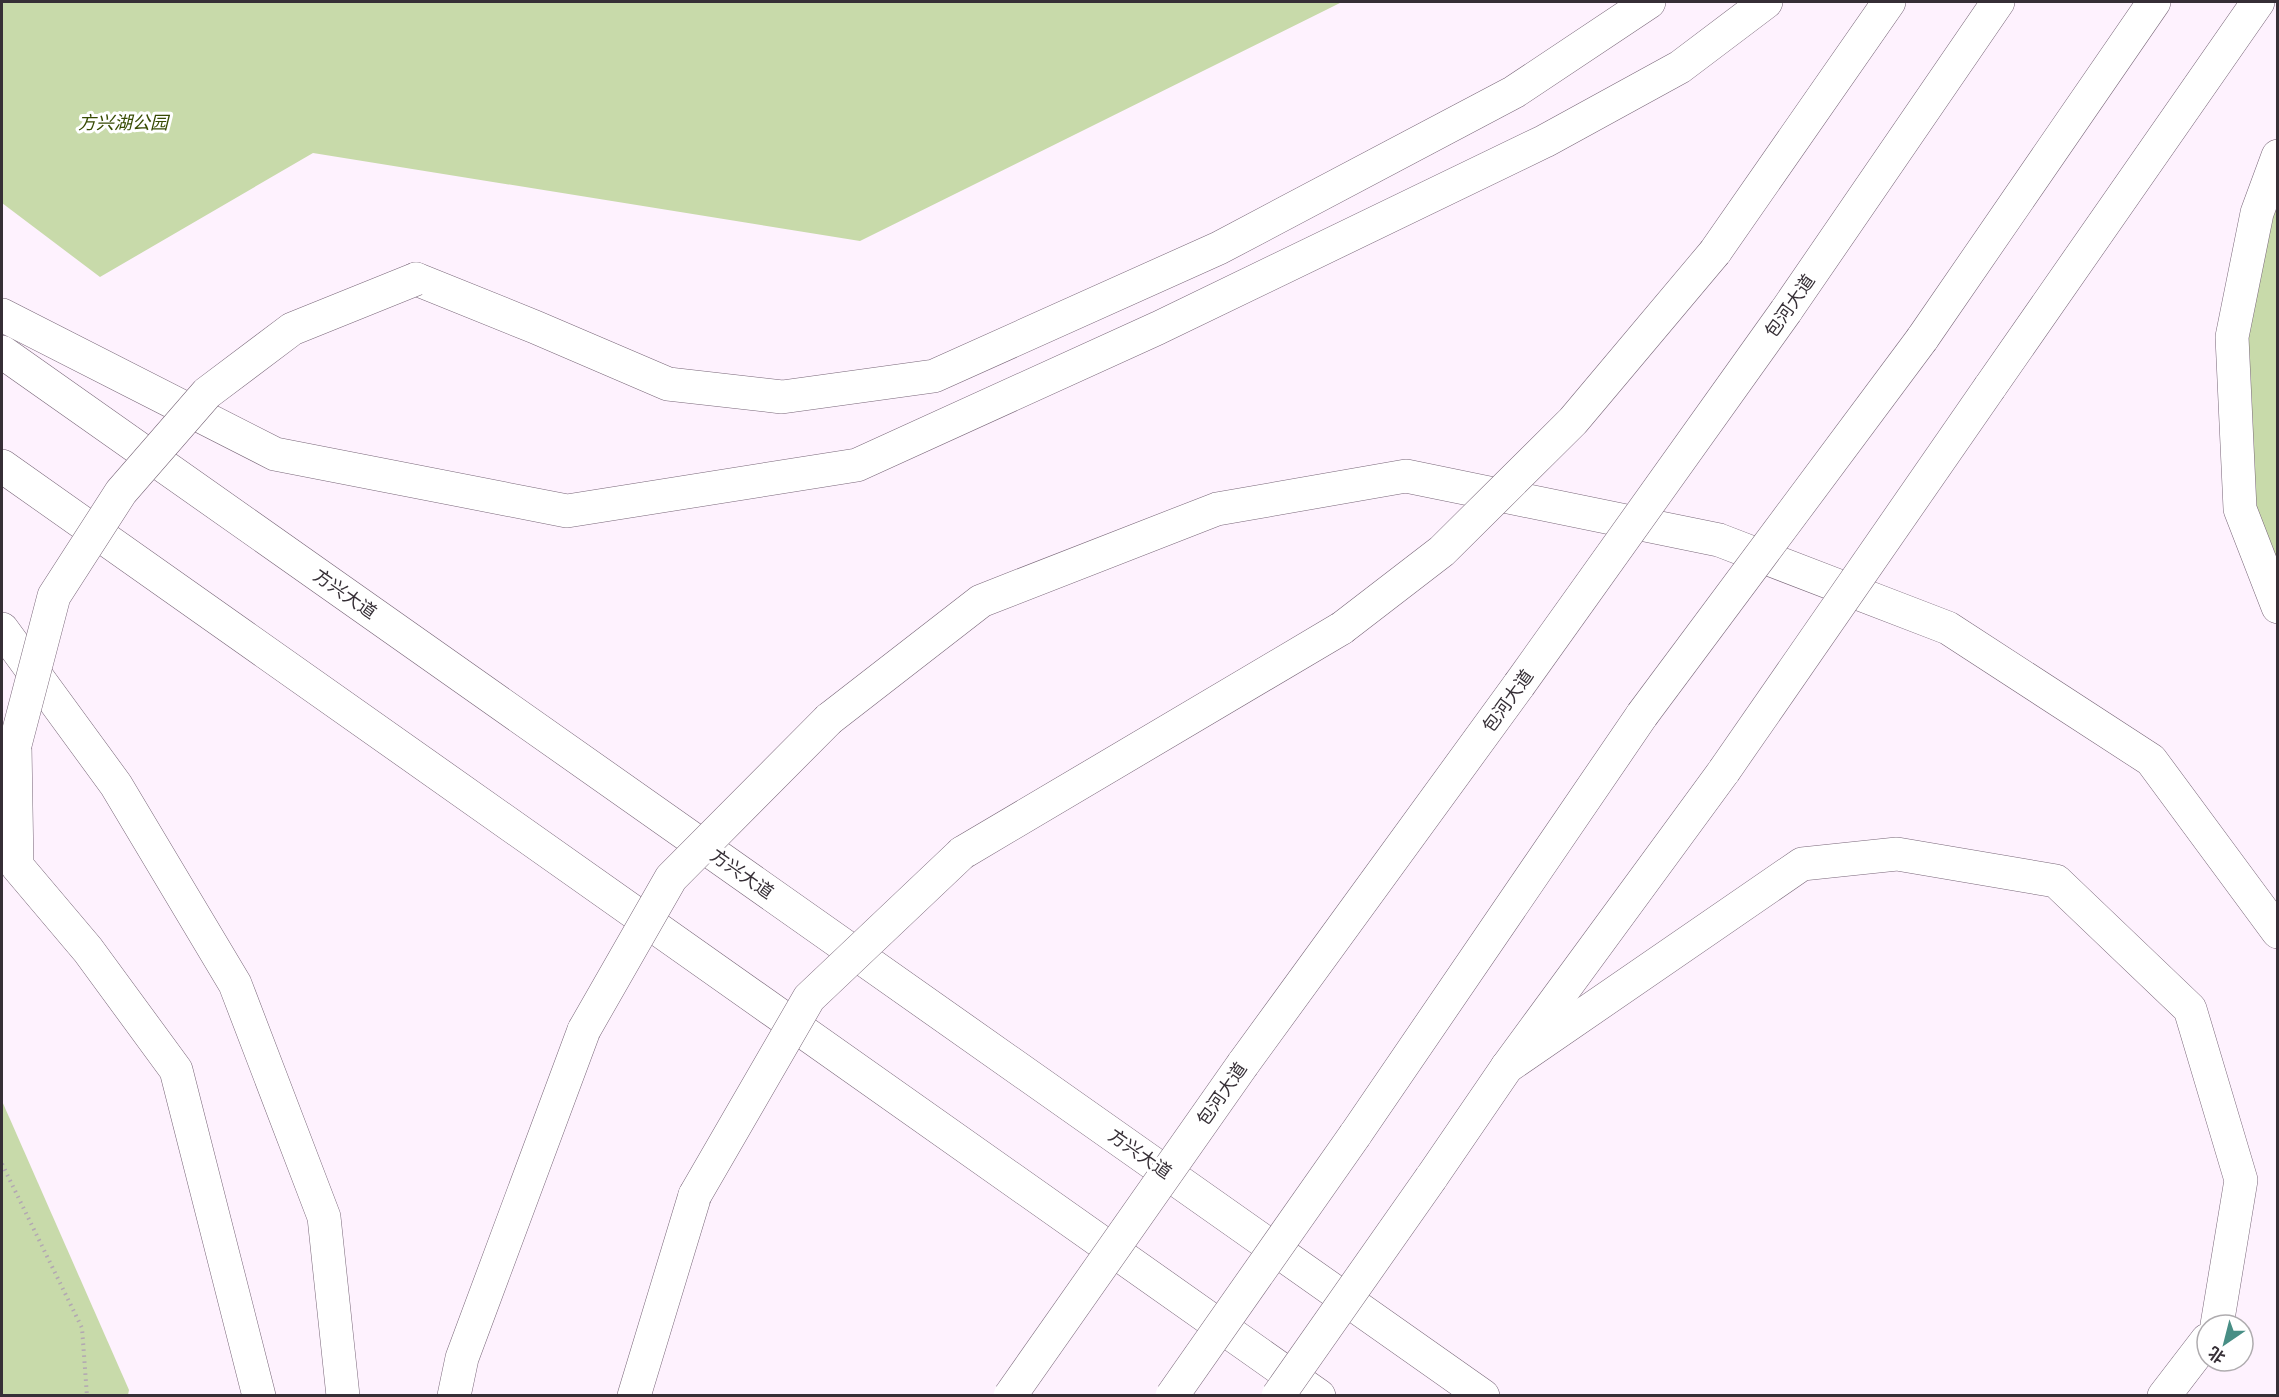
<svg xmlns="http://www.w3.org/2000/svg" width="2279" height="1397" viewBox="0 0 2279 1397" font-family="Merriweather,'Noto Sans SC',serif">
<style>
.green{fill:#c8daaa}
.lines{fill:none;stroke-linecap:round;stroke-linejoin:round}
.major-casing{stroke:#786678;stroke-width:34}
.highway-casing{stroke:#786678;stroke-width:34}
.path{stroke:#b2a7b2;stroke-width:4;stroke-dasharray:1.5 4.5;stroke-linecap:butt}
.major{stroke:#fff;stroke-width:33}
.highway{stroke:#fff;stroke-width:33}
.major-bridge-casing{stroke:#786678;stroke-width:34;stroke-linecap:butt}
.highway-bridge-casing{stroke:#786678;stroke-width:34;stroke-linecap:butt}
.major-bridge{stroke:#fff;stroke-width:33}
.highway-bridge{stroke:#fff;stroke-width:33}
.labels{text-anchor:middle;stroke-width:6;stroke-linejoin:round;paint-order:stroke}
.park-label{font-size:18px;font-style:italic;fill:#374a03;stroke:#fff}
.street-label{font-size:18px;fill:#362f36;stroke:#fff}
</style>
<rect width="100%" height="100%" fill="#fef2fe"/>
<g class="green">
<polygon points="2,2 1342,2 860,241 313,153 100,277 2,203"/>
<polygon points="2277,156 2277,607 2240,509 2232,337"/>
<polygon points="2,1101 129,1390 128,1395 2,1395"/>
</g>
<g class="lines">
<g class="major-casing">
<g id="major">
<polyline points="416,279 535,327 668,384 782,397 934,376 1219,248 1514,92 1649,2"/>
<polyline points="1990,387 2258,2"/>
<polyline points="15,745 17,866 88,950 176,1070 259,1396"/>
<polyline points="1431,1178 1507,1067 1724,771"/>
</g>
</g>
<g class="highway-casing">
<g id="highway">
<polyline points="2278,156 2257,213 2232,337 2240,509 2278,607"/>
<polyline points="1715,252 1889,2"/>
<polyline points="1786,311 1998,2"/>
<polyline points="2,315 275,454 567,511 857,465 1158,328 1545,141 1680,67 1766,2"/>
<polyline points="1922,339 2154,2"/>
<polyline points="2,352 1483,1396"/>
<polyline points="2,466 1319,1396"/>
<polyline points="2,629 116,785 235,984 324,1217 343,1396"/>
<polyline points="829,719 981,601 1217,509 1406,476 1719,540 1948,628 2151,760 2278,932"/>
<polyline points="962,853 1342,628"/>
<polyline points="1243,1064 1519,685"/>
<polyline points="1507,1067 1802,864 1897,854 2056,881 2190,1009 2241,1180 2217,1325"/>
<polyline points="1355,1135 1642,715"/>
<polyline points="454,1396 462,1358 584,1030"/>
<polyline points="634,1396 695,1195"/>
<polyline points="2164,1396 2207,1340"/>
</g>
</g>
<polyline class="path" points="2,1164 82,1328 87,1396"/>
<use href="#major" class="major"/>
<use href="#highway" class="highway"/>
<g class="major-bridge-casing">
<g id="major-bridge">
<polyline points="15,745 54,596 121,492 207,393 292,329 416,279"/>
<polyline points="1724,771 1990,387"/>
<polyline points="1278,1396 1431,1178"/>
</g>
</g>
<g class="highway-bridge-casing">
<g id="highway-bridge">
<polyline points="1342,628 1442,551 1573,421 1715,252"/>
<polyline points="1519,685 1786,311"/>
<polyline points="1642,715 1922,339"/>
<polyline points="584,1030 671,878 829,719"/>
<polyline points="695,1195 809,998 962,853"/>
<polyline points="1010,1396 1243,1064"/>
<polyline points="1172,1396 1355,1135"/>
</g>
</g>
<use href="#major-bridge" class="major-bridge"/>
<use href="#highway-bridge" class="highway-bridge"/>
</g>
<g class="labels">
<g class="park-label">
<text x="123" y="129">方兴湖公园</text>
</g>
<g class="street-label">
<text transform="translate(1790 306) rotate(-55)" y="6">包河大道</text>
<text transform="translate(345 594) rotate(35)" y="6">方兴大道</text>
<text transform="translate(1508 701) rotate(-54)" y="6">包河大道</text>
<text transform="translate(742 874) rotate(35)" y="6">方兴大道</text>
<text transform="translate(1222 1094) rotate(-55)" y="6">包河大道</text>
<text transform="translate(1140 1154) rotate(35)" y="6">方兴大道</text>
</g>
</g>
<rect width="2279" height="1397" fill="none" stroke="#362f36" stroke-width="6"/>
<g transform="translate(2225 1343) rotate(215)"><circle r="28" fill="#ffffff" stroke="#afacaf" stroke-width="1.5"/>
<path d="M0-4.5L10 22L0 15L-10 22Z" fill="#488e85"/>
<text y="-9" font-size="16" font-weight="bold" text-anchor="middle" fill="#362f36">北</text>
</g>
</svg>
